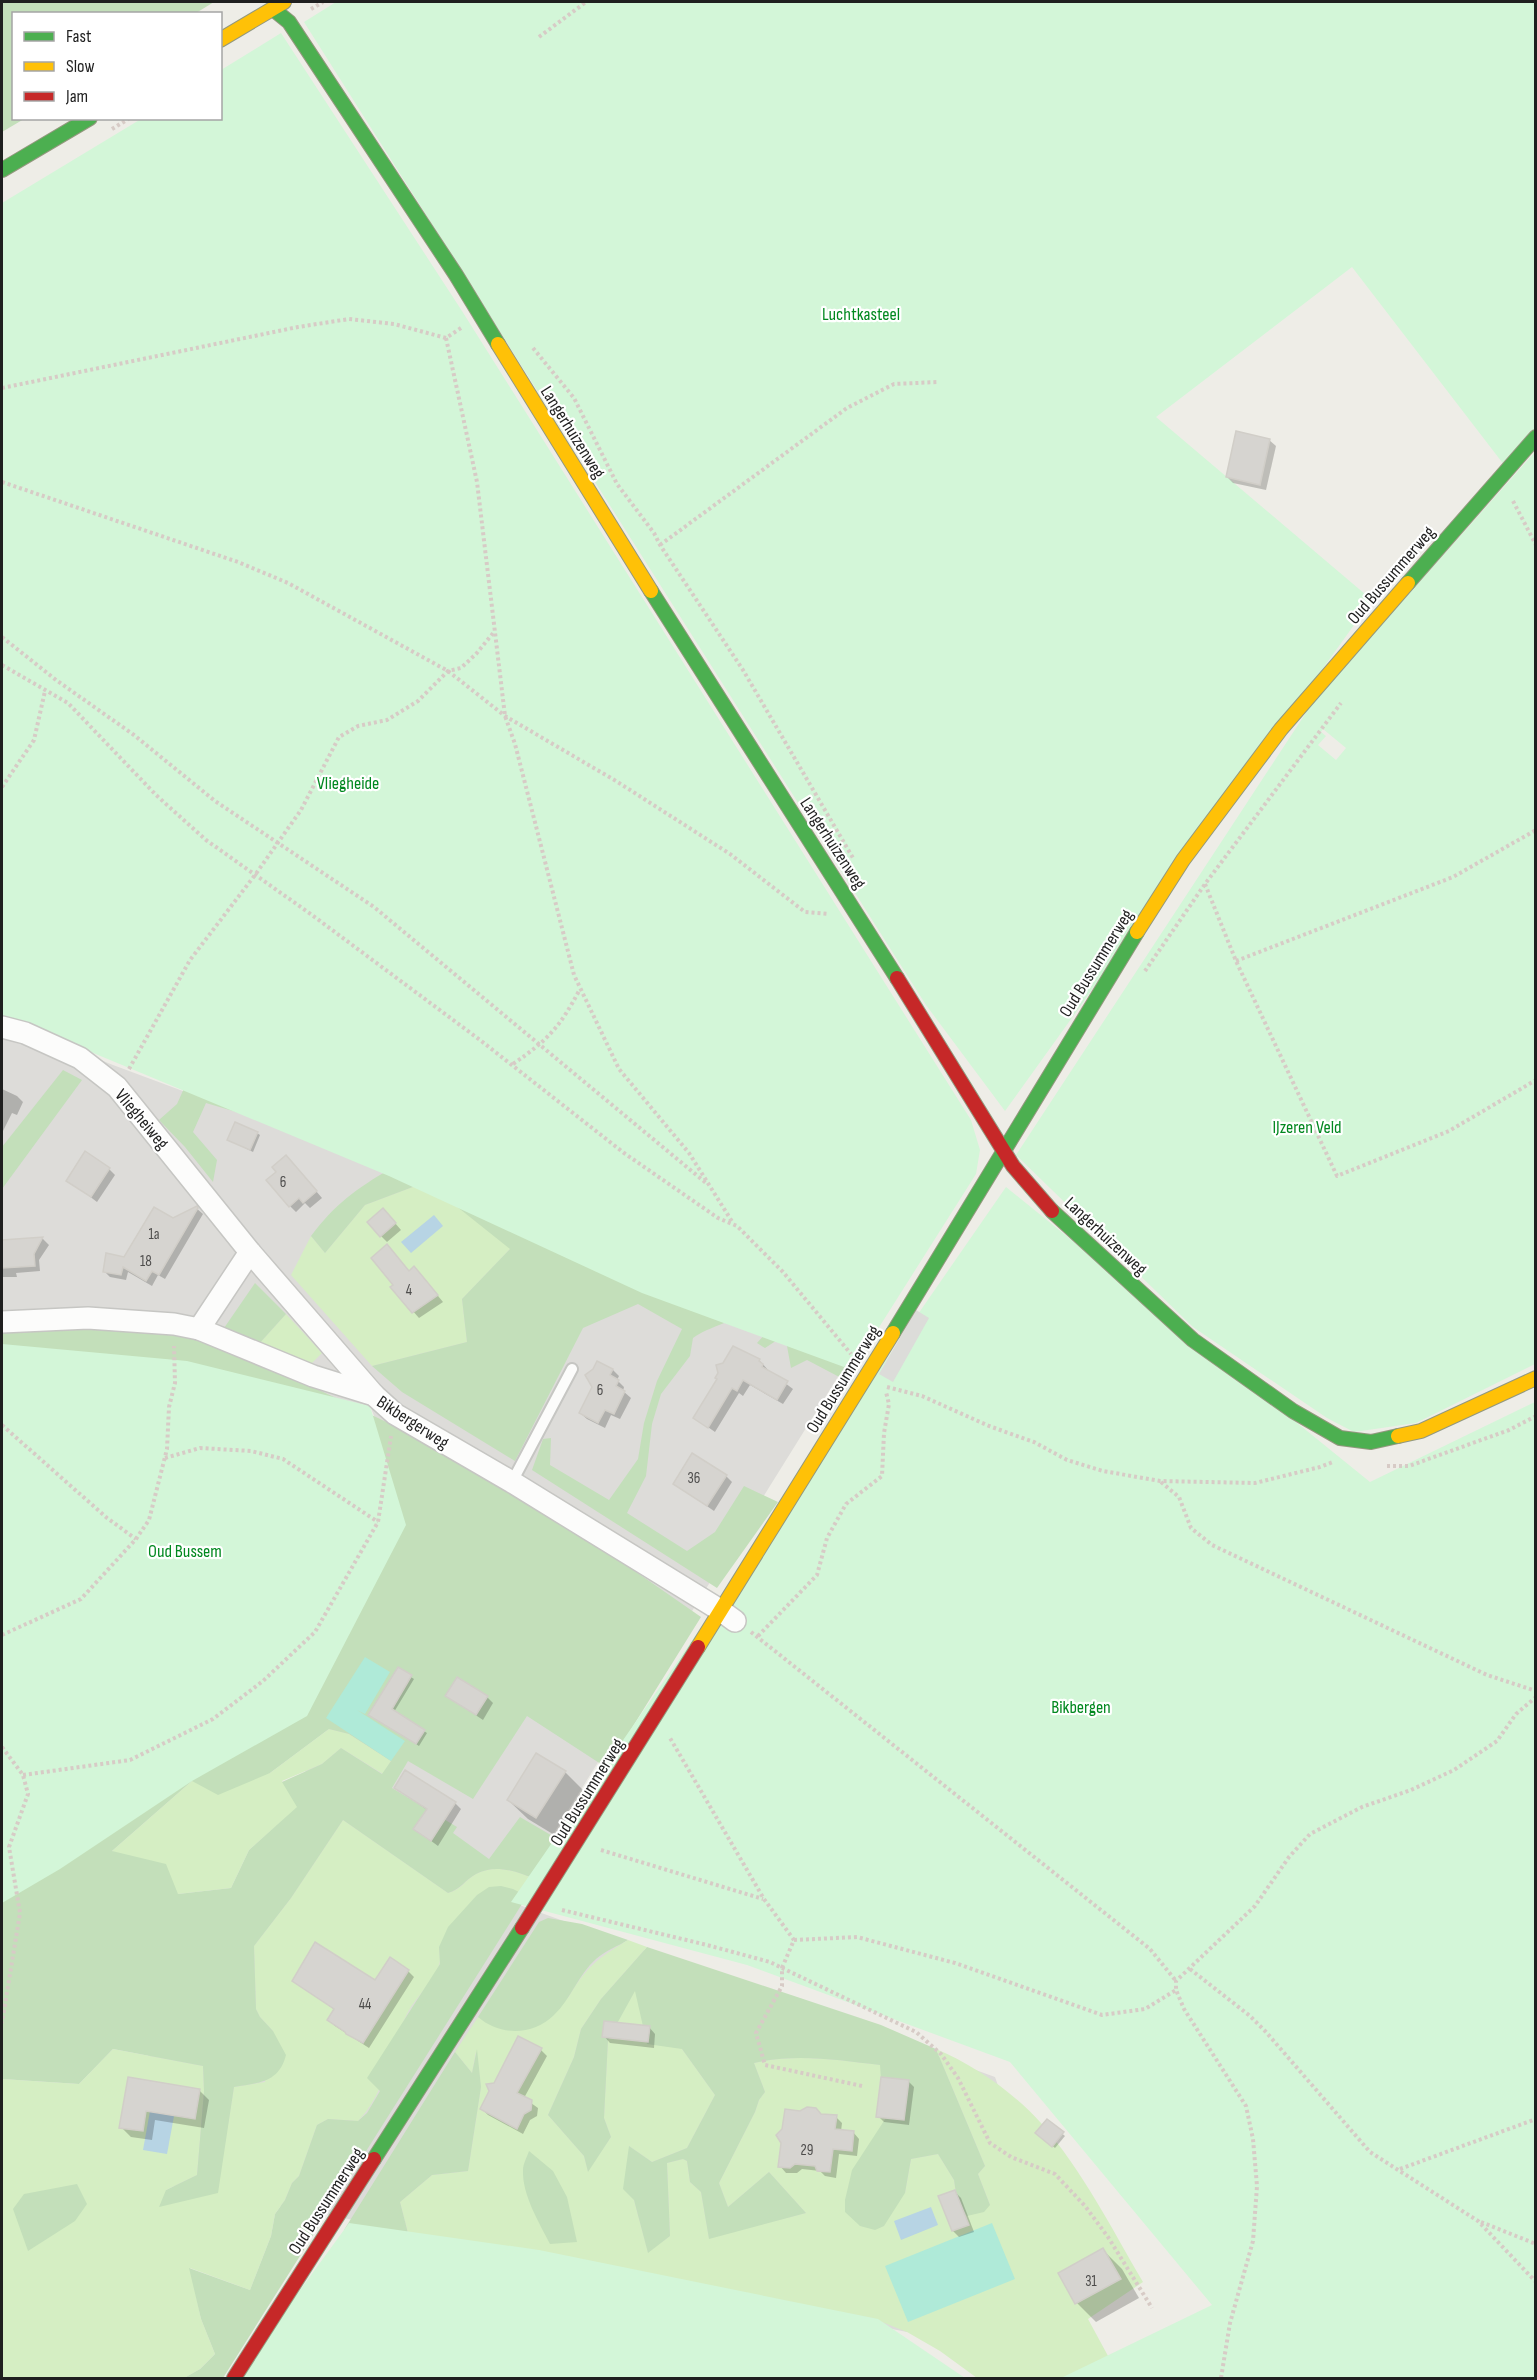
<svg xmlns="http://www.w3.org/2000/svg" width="1537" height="2380" viewBox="0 0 1537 2380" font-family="'Sofia Sans Condensed',sans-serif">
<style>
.residential{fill:#dddcd9}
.grass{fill:#d5eec3}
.forest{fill:#c3dfba;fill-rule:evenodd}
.park{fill:#d3f6d8;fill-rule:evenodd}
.pitch{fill:#afead8}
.parking{fill:#dcdcd9}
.water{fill:#b7d4e4}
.shadow{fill:#0003}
.building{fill:#d6d4d0;stroke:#d1cec8;stroke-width:1.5}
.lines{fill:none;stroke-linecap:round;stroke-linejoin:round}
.lane-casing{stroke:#c6c6c3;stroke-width:14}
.street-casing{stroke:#c6c6c3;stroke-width:24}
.fast-casing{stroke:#93987e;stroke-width:16}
.slow-casing{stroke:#93987e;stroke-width:16}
.jam-casing{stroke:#93987e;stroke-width:16}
.path{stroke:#d7cbc6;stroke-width:4;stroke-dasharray:3 3;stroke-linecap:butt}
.lane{stroke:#fcfcfb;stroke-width:10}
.street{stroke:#fcfcfb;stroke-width:21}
.fast{stroke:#4caf50;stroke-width:14}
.slow{stroke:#ffc107;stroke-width:14}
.jam{stroke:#c62828;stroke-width:14}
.labels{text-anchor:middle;stroke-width:4.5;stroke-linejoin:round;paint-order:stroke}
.number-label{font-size:15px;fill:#4d4c4b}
.park-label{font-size:18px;fill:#01881f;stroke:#fff}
.street-label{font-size:18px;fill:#1f1f1f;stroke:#fff}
</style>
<rect width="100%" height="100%" fill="#eeede7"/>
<polygon class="residential" points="2,1017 26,1025 73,1049 113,1065 250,1116 844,1367 511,1902 995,2077 1088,2340 907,2332 334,2216 85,2170 429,1548 370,1406 2,1341"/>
<g class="grass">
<polygon points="426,1182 511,1248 462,1299 467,1342 372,1366 291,1275 311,1236 325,1253 365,1205"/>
<polygon points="286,1314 322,1353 311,1364 258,1345"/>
<polygon points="329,1729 349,1734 391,1761 383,1774 341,1748 322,1764 282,1781 298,1807 249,1850 231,1888 178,1894 112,1851 192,1781 270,1773"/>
<path d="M343,1820L448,1893C461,1890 465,1880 476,1874C496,1863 518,1872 537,1880L527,1896L477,1895L439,1947C439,1952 441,1960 439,1965C433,1982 417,1996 408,2012C389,2048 388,2091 358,2121L328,2119L317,2125L299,2176L292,2183L285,2200L275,2214L271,2236L250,2290L190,2268L201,2319L215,2354L200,2369L184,2378H2V2079L79,2084L113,2049L203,2066L204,2091L197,2175L166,2190L217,2193L234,2087L265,2082L273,2031L260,2017L256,2009L254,1946L291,1898Z"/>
<path d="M628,1940L647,1947L601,1999L581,2029L574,2057L548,2115L584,2156L588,2171L611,2137L604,2118L608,2039L635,1990L682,2049L715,2095L687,2148L652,2162L629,2146L634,2200L648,2252L670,2236L667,2163L683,2159L687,2161L690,2182L701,2192L709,2238L806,2213L769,2172L728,2207L719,2183L755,2112L759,2100L765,2092L754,2063C796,2053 838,2060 881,2065L894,2085L895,2104L871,2143L905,2193L911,2159L938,2154L954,2180L957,2200L990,2205L978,2174L985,2166L936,2049C974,2065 1013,2092 1041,2123C1082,2170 1112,2229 1143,2282L1088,2319L1120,2378H977L940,2351L907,2332L872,2318L763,2297L410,2241L400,2202L432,2175L468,2171L481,2087L476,2052L472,2073L455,2052L478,2017L568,1998C586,1967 598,1958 628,1940Z"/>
</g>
<g class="forest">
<polygon points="2,2 214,2 196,13 14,14 14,118 24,119 2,132"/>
<polygon points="63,1070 82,1080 2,1189 2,1147"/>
<polygon points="190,1075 250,1116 206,1103 193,1132 217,1160 213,1182 185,1147 159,1120 177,1104"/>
<path d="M390,1169C422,1179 473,1170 501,1188C508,1192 514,1197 520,1202C530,1208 544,1212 551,1221C563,1232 570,1250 588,1253C593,1255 600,1254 606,1254C644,1254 645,1243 675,1275L721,1280L725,1244L732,1237L746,1245L737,1255L748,1305C736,1324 710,1325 693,1338L690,1356L661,1394L652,1424L646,1476L627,1513L687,1551L715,1532L744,1486L778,1502L717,1588L532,1470L543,1439L551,1438L550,1465L609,1500L638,1459L644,1423L657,1381L682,1329L638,1304L583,1328L515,1461L402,1392L372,1366L467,1342L462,1299L510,1249L426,1182L365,1205L325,1253L311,1236C335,1204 356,1189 390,1169Z"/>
<polygon points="255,1283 286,1314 258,1345 222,1331"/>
<polygon points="813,1322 852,1375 845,1380 807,1360 791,1368 785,1335 765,1348 757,1343 768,1331"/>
<path d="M132,1328L203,1340L296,1379L420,1438L557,1517L701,1617L607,1768L527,1716L473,1799L408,1761L392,1788L457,1827L453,1833L489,1859L520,1817L561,1841L537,1880C518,1872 496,1863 476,1874C465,1880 460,1890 448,1893L343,1820L291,1898L254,1946L256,2009L260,2017L273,2031L286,2055C279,2083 258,2083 234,2087L218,2193L159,2207L166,2190L197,2175L204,2091L203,2066L113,2049L79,2084L2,2079V1330ZM329,1729L349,1734L391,1761L382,1774L341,1748L322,1764L282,1782L297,1807L249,1850L231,1888L178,1894L166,1864L112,1851L192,1781L218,1795L270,1773Z"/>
<polygon points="501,1886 513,1889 527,1896 223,2378 184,2378 200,2369 215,2354 201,2319 189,2268 250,2290 271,2236 275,2214 285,2200 292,2183 299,2176 317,2125 328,2119 358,2121 367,2113 380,2091 367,2078 440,1964 439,1947 448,1927 477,1895 489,1887"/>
<path d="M548,1918L582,1924L628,1940C618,1946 605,1951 596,1959C578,1975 571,1999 554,2015C533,2036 500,2036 478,2017L539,1922Z"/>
<path d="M647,1947L881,2025L936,2049L985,2166L978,2174L990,2205L984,2212L967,2216L957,2200L954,2180L938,2154L911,2159L905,2193L884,2226L875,2230L860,2226L845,2212V2200L852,2170L895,2104L894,2085L881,2079L880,2065C838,2060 796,2053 754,2063L765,2092L759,2100L755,2112L719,2183L728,2207L769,2172L806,2213L709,2239L701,2192L690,2182L687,2161L683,2159L667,2163L670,2236L648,2253L634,2200L623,2189L629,2146L652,2162L687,2148L715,2095L682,2049L647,2044L635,1991L608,2040L604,2118L611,2137L588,2172L584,2156L548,2115L574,2057L581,2029L601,1999Z"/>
<polygon points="477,2049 481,2087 468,2171 432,2175 400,2202 410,2241 344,2230 455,2052 472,2073"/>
<path d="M529,2151L553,2171L567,2197L577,2242L550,2244C539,2222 522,2195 523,2170C523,2164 527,2157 529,2151Z"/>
<polygon points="77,2184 87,2204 75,2221 28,2251 13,2209 24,2194"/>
</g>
<g class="park">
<polygon points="336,2 1535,2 1535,436 1508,470 1352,267 1156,417 1372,600 1005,1111 926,1005 304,22"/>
<polygon points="281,33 462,311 971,1120 980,1150 976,1174 864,1351 844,1367 642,1293 389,1176 26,1025 2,1017 2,203 141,119 220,118 221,70"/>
<path d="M1535,452V1364L1416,1423L1354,1432L1327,1418L1193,1327L1016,1155L1315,699ZM1323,729L1346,748L1336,760L1318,745L1326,736L1321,732Z"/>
<polygon points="1006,1187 1370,1482 1535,1402 1535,2378 1061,2378 1212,2305 1010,2062 747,1965 511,1902"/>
<polygon points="2,1344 187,1361 370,1406 406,1525 307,1716 192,1781 60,1869 2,1903"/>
<polygon points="349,2223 539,2250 878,2319 965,2378 236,2378"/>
</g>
<g class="pitch">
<polygon points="365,1657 390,1672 365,1714 357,1710 405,1741 391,1761 326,1718"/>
<polygon points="992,2223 1015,2279 908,2322 885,2266"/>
</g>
<polygon class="parking" points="916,1310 929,1318 893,1382 879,1374"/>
<g class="water">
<polygon points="434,1215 443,1226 411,1253 401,1242"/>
<polygon points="150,2111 174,2116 167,2154 143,2150"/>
<polygon points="931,2207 938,2225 901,2240 894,2221"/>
</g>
<g class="shadow">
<polygon points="1269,440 1276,446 1266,490 1233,483 1227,477"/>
<polygon points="2,1089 17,1096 23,1102 17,1115 12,1113 3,1131"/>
<polygon points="257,1133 260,1135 253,1152 229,1140"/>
<polygon points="292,1163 322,1198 310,1208 305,1203 296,1212 290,1206"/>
<polygon points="109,1169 115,1175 97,1202 68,1180"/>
<polygon points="196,1208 203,1214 165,1279 158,1275 152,1286 128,1272 126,1280 110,1277 104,1271 125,1258 173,1220"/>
<polygon points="389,1216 401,1230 387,1242 381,1236"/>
<polygon points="43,1239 49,1245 39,1260 40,1271 16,1273 17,1277 2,1277 2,1241"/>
<polygon points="409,1272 420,1274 443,1302 419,1318 392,1287"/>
<polygon points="759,1360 769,1371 793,1389 783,1404 750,1385 743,1396 739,1393 715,1432 695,1418"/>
<polygon points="613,1370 619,1376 617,1380 624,1387 623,1391 631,1398 620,1419 611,1415 605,1428 587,1419 580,1413"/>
<polygon points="726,1476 732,1482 714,1511 675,1484"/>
<polygon points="398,1669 414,1679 394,1712 427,1733 419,1746 373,1717"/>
<polygon points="447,1696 487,1697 493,1703 483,1720"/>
<polygon points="565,1772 584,1791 556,1836 528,1819 508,1800"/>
<polygon points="396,1788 455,1803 461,1809 438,1846 415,1829 427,1810"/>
<polygon points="408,1971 414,1977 369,2048 335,2026 329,2020 335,2010 294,1981 375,1982"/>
<polygon points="649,2027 655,2034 654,2048 610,2043 604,2036"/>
<polygon points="519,2038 541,2050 547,2056 524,2098 538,2108 537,2116 530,2120 523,2134 488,2115 482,2109"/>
<polygon points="129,2079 199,2090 209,2100 204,2128 155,2120 152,2140 131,2137 121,2127"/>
<polygon points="908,2081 914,2087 909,2125 884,2122 878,2116"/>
<polygon points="822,2115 836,2117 842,2123 841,2131 853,2132 859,2139 857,2156 839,2154 836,2178 825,2176 820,2171 802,2169 797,2173 786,2173 780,2166"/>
<polygon points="1047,2121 1065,2136 1055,2148 1037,2133"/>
<polygon points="955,2192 961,2198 974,2232 959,2237 953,2231 940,2197"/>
<polygon points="1103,2250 1122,2269 1139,2298 1096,2322 1077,2303"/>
</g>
<g class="building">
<polygon points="1236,431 1270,439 1260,485 1226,477"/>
<polygon points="235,1122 258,1132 250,1150 227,1140"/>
<polygon points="85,1151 110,1168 91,1197 66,1181"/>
<polygon points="286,1155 317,1191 303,1203 299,1198 289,1207 266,1180 276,1172 272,1167"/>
<polygon points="197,1206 198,1208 159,1275 152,1271 146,1281 123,1267 121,1275 103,1272 106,1253 124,1257 154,1207 173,1218"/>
<polygon points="383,1208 396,1223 380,1237 367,1222"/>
<polygon points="43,1237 34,1254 35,1266 2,1268 2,1240"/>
<polygon points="387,1244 409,1271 414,1266 438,1295 412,1313 390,1287 393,1285 371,1258"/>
<polygon points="733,1346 760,1359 759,1361 763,1364 762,1367 788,1381 777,1400 743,1380 737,1391 732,1388 708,1428 693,1418 717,1379 715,1378 718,1373 716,1365 723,1363"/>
<polygon points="597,1361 613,1369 610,1375 619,1380 616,1386 625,1391 614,1414 605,1410 598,1423 579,1413 592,1387 585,1375 593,1369"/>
<polygon points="692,1453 727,1475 707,1506 673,1484"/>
<polygon points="398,1667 412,1675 392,1709 425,1730 416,1744 368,1715"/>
<polygon points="457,1677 488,1696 476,1715 445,1696"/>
<polygon points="536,1753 566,1771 536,1818 507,1800"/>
<polygon points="405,1770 456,1802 431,1841 413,1829 427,1809 394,1788"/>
<polygon points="315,1942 375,1980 390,1957 409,1970 363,2043 346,2034 345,2032 327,2020 334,2009 292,1981"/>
<polygon points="604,2021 650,2026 648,2042 602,2037"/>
<polygon points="518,2036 542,2048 517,2093 532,2100 531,2110 524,2114 517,2129 480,2109 489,2091 486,2084 494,2083"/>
<polygon points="128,2077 200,2089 195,2119 146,2111 143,2131 119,2128"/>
<polygon points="881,2077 909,2080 904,2120 876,2117"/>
<polygon points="807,2107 816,2108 821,2114 837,2115 835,2129 854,2131 852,2151 833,2149 830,2172 817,2171 815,2166 795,2164 790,2168 778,2167 781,2143 776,2135 782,2129 785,2109 800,2111"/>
<polygon points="1047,2119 1064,2132 1052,2147 1035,2133"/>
<polygon points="955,2190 969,2225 952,2231 938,2196"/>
<polygon points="1103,2248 1121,2279 1075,2304 1058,2273"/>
</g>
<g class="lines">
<g class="lane-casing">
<polyline id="lane" points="512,1482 572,1369"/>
</g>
<g class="street-casing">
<g id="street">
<polyline points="2,1027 25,1033 80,1058 117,1087 250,1252 374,1395"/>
<polyline points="2,1322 88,1318 174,1324 199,1329 313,1376 374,1395 395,1414 512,1482 720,1610 735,1621"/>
<polyline points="199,1329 250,1252"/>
</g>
</g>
<g class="fast-casing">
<g id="fast">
<polyline points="273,9 289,22 456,275 498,344"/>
<polyline points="2,170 90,118"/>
<polyline points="1408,583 1536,437"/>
<polyline points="651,591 897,978"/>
<polyline points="1052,1211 1193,1340 1293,1411 1340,1438 1371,1442 1398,1436"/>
<polyline points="893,1333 1137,932"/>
<polyline points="374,2159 522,1928"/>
</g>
</g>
<g class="slow-casing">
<g id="slow">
<polyline points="220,40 284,2"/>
<polyline points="498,344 651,591"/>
<polyline points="1137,932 1183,860 1281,729 1408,583"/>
<polyline points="1398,1436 1421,1431 1536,1378"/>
<polyline points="698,1647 893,1333"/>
</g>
</g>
<g class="jam-casing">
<g id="jam">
<polyline points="897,978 1013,1166 1052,1211"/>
<polyline points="522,1928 698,1647"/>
<polyline points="234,2378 374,2159"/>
</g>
</g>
<g class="path">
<polyline points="311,9 323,2"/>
<polyline points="539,37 586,2"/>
<polyline points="112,129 130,118"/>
<polyline points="461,328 446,338 477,482 505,716 515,744 574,975 619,1069 689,1153 733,1223"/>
<polyline points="533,348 574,398 617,484 654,533 660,545 743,670 853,858"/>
<polyline points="2,388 298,327 349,319 394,324 446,338"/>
<polyline points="2,482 238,562 288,583 448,671 505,716 616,781 730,854 805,912 828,914"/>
<polyline points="1513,501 1536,545"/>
<polyline points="660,545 847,408 894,384 938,382"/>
<polyline points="2,637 56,680 134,735 215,801 374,907 706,1183"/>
<polyline points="2,665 68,703 156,795 206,840 312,915 480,1040 624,1153 718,1218 737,1226 783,1272 851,1354"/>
<polyline points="2,787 34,740 45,691"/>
<polyline points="1205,884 1236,961 1337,1176 1449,1131 1536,1080"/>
<polyline points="1236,961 1453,877 1536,830"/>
<polyline points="1145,971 1205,884 1341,703"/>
<path d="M513,1064C548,1040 560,1027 580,989"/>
<polyline points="129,1069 190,960 255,875 301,810 339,737 358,726 387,720 418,701 448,671 461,668 476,654 494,632"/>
<polyline points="887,1387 922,1396 989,1426 1034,1442 1067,1460 1103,1471 1160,1481 1255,1483 1320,1467 1333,1462"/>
<polyline points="2,1425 107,1518 136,1539"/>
<polyline points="165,1458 200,1448 251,1451 283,1459 378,1522"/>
<polyline points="1387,1466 1409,1466 1509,1430 1536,1416"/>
<polyline points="1161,1482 1179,1497 1191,1528 1212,1545 1487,1675 1536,1691"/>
<polyline points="751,1632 1150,1949 1176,1981"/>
<polyline points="2,1635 81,1599 136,1539 149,1520 167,1449 169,1407 175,1383 174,1346"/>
<polyline points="758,1636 817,1575 827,1538 846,1504 882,1476 884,1433 889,1404 886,1392"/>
<polyline points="2,1747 23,1775 28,1794 9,1847 20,1913 2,2023"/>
<polyline points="23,1775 130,1760 213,1719 263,1681 315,1632 378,1522 391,1436"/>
<polyline points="601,1850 763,1899"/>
<polyline points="562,1910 707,1945 770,1962 782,1968 794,1940 764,1899 670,1738"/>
<polyline points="794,1940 857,1937 955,1963 1102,2015 1145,2009 1176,1990"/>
<polyline points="1190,1969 1250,2016 1266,2032 1370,2152 1478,2221 1536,2282"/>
<polyline points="862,2086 765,2065 756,2033 782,1986 782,1968 916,2032 941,2054 958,2078 990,2143 1011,2157 1055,2174 1085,2206 1108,2237 1152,2308"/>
<polyline points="1400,2169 1536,2119"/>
<polyline points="1481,2222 1536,2244"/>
<polyline points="1221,2378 1230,2323 1253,2241 1257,2186 1253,2139 1246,2106 1184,2009 1176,1990 1176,1981 1255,1906 1289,1857 1310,1834 1362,1807 1411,1790 1454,1770 1497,1741 1516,1714 1536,1697"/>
</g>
<use href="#lane" class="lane"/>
<use href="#street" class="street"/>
<use href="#fast" class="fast"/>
<use href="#slow" class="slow"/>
<use href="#jam" class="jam"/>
</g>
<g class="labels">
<g class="number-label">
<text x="283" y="1187">6</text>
<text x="154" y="1239">1a</text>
<text x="146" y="1266">18</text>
<text x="409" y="1295">4</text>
<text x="600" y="1395">6</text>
<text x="694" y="1483">36</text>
<text x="365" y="2009">44</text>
<text x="807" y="2155">29</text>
<text x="1091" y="2286">31</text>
</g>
<g class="park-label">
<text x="861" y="320">Luchtkasteel</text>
<text x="348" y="789">Vliegheide</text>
<text x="1307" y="1133">IJzeren Veld</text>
<text x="185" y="1557">Oud Bussem</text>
<text x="1081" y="1713">Bikbergen</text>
</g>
<g class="street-label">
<text transform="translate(573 432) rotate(58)" y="6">Langerhuizenweg</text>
<text transform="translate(1391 575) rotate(-49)" y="6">Oud Bussummerweg</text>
<text transform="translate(833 843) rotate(57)" y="6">Langerhuizenweg</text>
<text transform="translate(1096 963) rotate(-58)" y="6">Oud Bussummerweg</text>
<text transform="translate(142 1119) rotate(50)" y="6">Vliegheiweg</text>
<text transform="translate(1106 1236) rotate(43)" y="6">Langerhuizenweg</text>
<text transform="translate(843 1379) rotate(-58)" y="6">Oud Bussummerweg</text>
<text transform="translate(413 1422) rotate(33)" y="6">Bikbergerweg</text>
<text transform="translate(587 1792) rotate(-58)" y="6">Oud Bussummerweg</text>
<text transform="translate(326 2201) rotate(-57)" y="6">Oud Bussummerweg</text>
</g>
</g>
<rect width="1537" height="2380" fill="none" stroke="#1f1f1f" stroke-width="6"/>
<rect x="12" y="12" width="210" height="108" fill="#ffffff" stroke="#a5a5a5" stroke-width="1.5"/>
<rect x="24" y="32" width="30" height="9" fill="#4caf50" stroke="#a5a5a5" stroke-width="1.5"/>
<text x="66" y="42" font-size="18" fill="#1f1f1f">Fast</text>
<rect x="24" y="62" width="30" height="9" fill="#ffc107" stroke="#a5a5a5" stroke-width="1.5"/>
<text x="66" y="72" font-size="18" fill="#1f1f1f">Slow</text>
<rect x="24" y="92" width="30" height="9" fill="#c62828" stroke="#a5a5a5" stroke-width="1.5"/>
<text x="66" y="102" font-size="18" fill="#1f1f1f">Jam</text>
</svg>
